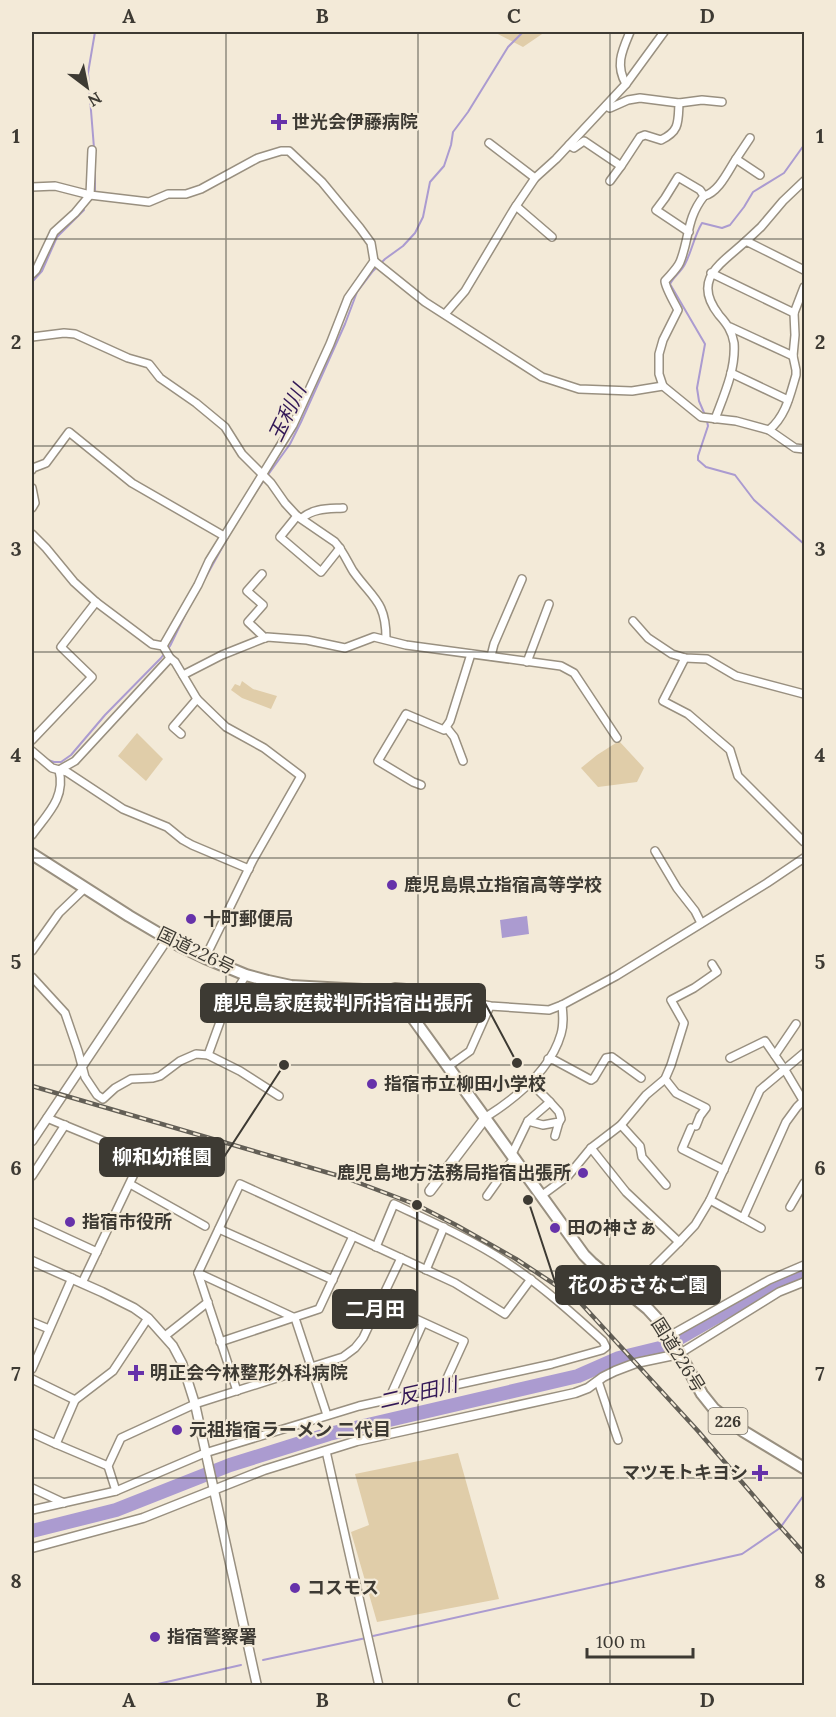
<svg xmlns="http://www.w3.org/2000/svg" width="836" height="1717" viewBox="0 0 836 1717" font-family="Lora,'Noto Sans JP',serif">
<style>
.green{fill:#e0cda9}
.water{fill:#ab9bd0}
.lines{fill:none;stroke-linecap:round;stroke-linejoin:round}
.stream{stroke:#ab9bd0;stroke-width:2}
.river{stroke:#ab9bd0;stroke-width:14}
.minor-casing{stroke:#999080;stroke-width:10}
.tertiary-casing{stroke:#999080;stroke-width:11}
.secondary-casing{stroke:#999080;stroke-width:12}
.trunk-casing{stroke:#999080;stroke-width:14}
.minor{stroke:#fff;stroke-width:7}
.tertiary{stroke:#fff;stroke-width:8}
.secondary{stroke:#fff;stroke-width:9}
.trunk{stroke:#fff;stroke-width:10}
.rail-casing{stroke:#635f56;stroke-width:4.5}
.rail{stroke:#f3ead8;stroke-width:2;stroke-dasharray:7;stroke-linecap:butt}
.grid{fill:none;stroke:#3d3a33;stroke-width:1.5;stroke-opacity:0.55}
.poi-dot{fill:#6632aa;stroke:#f3ead8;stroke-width:2}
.labels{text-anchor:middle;stroke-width:4.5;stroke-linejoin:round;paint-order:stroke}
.shield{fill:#f3ead8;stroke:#746f64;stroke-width:1.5}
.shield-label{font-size:16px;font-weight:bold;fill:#3d3a33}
.poi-label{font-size:18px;font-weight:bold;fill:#3d3a33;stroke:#f3ead8;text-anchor:start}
.street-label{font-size:18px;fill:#3d3a33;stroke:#f3ead8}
.water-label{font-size:20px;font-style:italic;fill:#321756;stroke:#f3ead8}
.leader{fill:none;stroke:#3d3a33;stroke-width:2}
.callout-dot{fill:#3d3a33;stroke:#f3ead8;stroke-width:2}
.callout{fill:#3d3a33;stroke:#3d3a33;stroke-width:2}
.callout-label{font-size:20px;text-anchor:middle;font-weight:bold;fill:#fff}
.neatline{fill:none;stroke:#3d3a33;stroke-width:2}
.grid-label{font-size:20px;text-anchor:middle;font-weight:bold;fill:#3d3a33}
</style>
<rect width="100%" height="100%" fill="#f3ead8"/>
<g class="green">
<polygon points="494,32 545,32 523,47"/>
<polygon points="242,681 253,689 277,696 271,709 242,698 231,690 235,684 240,686"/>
<polygon points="137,733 163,759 146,781 118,756"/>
<polygon points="619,741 644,768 637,782 598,787 581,768 597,755"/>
<polygon points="458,1453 499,1599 377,1622 351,1532 369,1525 355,1474"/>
</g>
<polygon class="water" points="527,916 529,934 502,938 500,920"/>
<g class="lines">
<g class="stream">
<polyline points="94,148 88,73 95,32"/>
<polyline points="95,153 95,191"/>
<polyline points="32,282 42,271 57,237 84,210"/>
<path d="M705,415L699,401L697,388L705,344L670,284C674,276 681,272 685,264C692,251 694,236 702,223L722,228L730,225L744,207L753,192L784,173L804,145"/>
<polyline points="707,421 708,426 698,456 698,460 706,467 735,475 754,500 804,544"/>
<polyline points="255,493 290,444 301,422 345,324 357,292 373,271 385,259 403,246 415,233 423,217 430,182 444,166 451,145 453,132 468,112 508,47 523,32"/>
<polyline points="203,582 228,537"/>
<polyline points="45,759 54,762 61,762 71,755 105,715 161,658 170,646 190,605"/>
<polyline points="373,1636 742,1554 780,1528 804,1495"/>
<polyline points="263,1660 366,1638"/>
<polyline points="149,1686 241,1665"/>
</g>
<polyline class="river" points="32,1531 116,1510 230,1465 329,1434 578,1376 619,1358 664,1347 777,1282 804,1272"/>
<g class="minor-casing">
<g id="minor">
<path d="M626,84C615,65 622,51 630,32"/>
<polyline points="679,103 702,100 722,102"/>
<polyline points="489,143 535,178"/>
<path d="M569,145L574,148L584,141L621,166L640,137L645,135L661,140C680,131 678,122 679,103L640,98L628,100L610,108L606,106"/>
<polyline points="736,159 750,138"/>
<polyline points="610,181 621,166"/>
<polyline points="32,187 55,186 90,195 149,202 168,194 186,194 201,189 258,158 281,151 289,151 322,182 360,228 371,243 374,261 348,298 330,344 293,425 209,561 198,585 163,646"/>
<path d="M704,196C719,192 728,171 736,159L760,175"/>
<polyline points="516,206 552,237"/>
<path d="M689,232L656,210L665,198L678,177L700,190L704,196C686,219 690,237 680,262C677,269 670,275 665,281C665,287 675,304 678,310L663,340L659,354V374L663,386L701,417L736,421L769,430L795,448L804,449"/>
<polyline points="746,241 761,227 783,201 804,181"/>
<polyline points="374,261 425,302 542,377 579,389 632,391 663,386"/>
<polyline points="711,273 794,313"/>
<polyline points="32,274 36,270 54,232 75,213 90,195 92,150"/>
<polyline points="445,314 465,291 514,209 535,178 556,159 626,84 664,32"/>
<polyline points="730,327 793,356"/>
<path d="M32,337L64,333L75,334L128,358L149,364L160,378L196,403L225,427L242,454L271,483L285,503L297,516L335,542C343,551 347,561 353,571C372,598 386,601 386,638"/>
<polyline points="731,373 788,400"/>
<path d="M715,419C724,395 736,369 734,343C732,331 727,324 719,315C691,279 721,264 746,241L804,270"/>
<path d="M769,430C786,416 790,395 796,375V370L793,356L795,335L794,313L804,287"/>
<polyline points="32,470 33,468 46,463 69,432 132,483 224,536"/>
<polyline points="32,488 35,503 32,508"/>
<polyline points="297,516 280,537 321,572 340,548"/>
<path d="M302,518C314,508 328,509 343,508"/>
<polyline points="32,534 46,548 74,582 96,602 152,644 163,646 170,658 175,662 197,699 226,727 264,748 301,776 253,860 205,958"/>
<polyline points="262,574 247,591 263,605 248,622 265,638"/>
<polyline points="633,621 648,638 672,654 685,658 707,659 736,676 804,694"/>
<polyline points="491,656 494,644 522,579"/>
<polyline points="685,658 663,701 688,714 730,750 738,776 804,842"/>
<polyline points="527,662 549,604"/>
<polyline points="183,675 222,655 267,637 307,640 345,648 374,637 406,645 561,666 574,673 617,738"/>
<polyline points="446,727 454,737 463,761"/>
<polyline points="181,734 173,727 197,699"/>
<polyline points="32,740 92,677 61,647 96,602"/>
<polyline points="32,751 52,768 67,772 123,809 167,827 183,840 192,845 249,869"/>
<polyline points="59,770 75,761 170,658"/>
<polyline points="421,785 413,782 378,761 406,714 444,730 450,721 471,654"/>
<path d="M32,835C47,814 66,798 59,770"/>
<polyline points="655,851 677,888 695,911 701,923"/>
<polyline points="32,951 59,913 84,889"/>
<polyline points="32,977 65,1013 78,1051 85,1077 97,1095 103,1099 115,1088 131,1079 153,1078 160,1076 180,1061 196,1054 208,1055 240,1071 279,1096"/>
<polyline points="381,991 395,987 406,988 490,1006 549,1010 562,1005 616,976 767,883 804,858"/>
<polyline points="208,1055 224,1011 246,975"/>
<polyline points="775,1055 796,1024"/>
<polyline points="730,1058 765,1041 785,1070 804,1102"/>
<polyline points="548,1059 554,1060 591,1080 594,1078 606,1058 612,1057 641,1078"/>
<polyline points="449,1066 470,1051 490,1006"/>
<polyline points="665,1079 676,1093 706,1108 700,1116 696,1126"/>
<path d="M486,1117C516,1098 551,1069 561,1034C564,1024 563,1015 562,1005"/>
<polyline points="47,1118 142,1157"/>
<polyline points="528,1121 543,1125 559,1122 561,1119 559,1112 550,1102"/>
<polyline points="621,1125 640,1146 642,1157 666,1185"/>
<polyline points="691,1128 682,1149 724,1170"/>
<polyline points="555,1136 559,1122"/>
<polyline points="591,1148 626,1192 679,1242"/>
<polyline points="512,1154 528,1121 550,1102 531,1083"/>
<polyline points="32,1176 65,1125"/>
<polyline points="130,1184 205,1226"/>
<polyline points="487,1196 514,1158"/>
<polyline points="541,1196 568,1176 591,1148 621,1125 646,1095 665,1079 671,1065 684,1023 671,1000 694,988 717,972 712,964"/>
<polyline points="710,1200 743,1218 786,1122 797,1107 803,1101"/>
<polyline points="790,1207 804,1183"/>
<polyline points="743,1218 761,1228"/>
<polyline points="32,1222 97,1252"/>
<polyline points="219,1229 333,1280"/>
<polyline points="426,1270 444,1227"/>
<polyline points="198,1273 295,1318 327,1415"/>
<polyline points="82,1283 145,1151"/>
<polyline points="630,1295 652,1269 679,1242 695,1225 710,1200 760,1090 804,1053"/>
<polyline points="381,1303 464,1341 443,1387"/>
<polyline points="32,1322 49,1329"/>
<polyline points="165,1336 208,1302"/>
<polyline points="669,1336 769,1280 804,1265"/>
<polyline points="220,1342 319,1309 353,1236"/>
<polyline points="679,1354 779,1292 804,1282"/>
<polyline points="32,1369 72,1278"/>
<polyline points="32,1379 75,1400 113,1371 148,1318"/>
<polyline points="598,1381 618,1440"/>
<polyline points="237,1391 198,1273 240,1184 455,1283 505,1314 531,1279"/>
<polyline points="389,1399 423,1323"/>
<polyline points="75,1400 56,1444 108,1466"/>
<polyline points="32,1433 56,1444"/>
<polyline points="326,1451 379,1686"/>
<polyline points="32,1488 64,1503"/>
<polyline points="116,1491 108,1466 121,1438 195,1404 343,1357 355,1348 363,1338 401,1258"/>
<path d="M32,1510L116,1491L205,1453L359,1406L552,1364L602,1350L606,1347L603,1341C572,1313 541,1285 506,1262C471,1239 432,1222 394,1204L376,1247"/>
</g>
</g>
<g class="tertiary-casing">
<g id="tertiary">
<polyline points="32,1141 168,938"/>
<polyline points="32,1261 102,1292 134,1308 148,1318 173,1346 182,1363 195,1404 257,1686"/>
<polyline points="32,1548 143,1518 264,1470 357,1441 575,1393 588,1388 603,1377 615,1371 636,1363 679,1354"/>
</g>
</g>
<g class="secondary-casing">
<polyline id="secondary" points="430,1191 486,1117"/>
</g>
<g class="trunk-casing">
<polyline id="trunk" points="32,854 129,916 180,946 205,958 246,975 268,981 291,986 381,991 397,1001 410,1014 584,1255 592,1263 648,1309 659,1321 671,1338 702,1394 714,1409 743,1431 804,1468"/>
</g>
<use href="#minor" class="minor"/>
<use href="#tertiary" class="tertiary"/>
<use href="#secondary" class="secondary"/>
<use href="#trunk" class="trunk"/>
<g class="rail-casing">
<polyline id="rail" points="32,1086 346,1178 417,1205 456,1225 516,1259 577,1299 698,1431 777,1523 804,1553"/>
</g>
<use href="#rail" class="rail"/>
</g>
<path class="grid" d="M226,32V1686M418,32V1686M610,32V1686M32,239H804M32,446H804M32,652H804M32,858H804M32,1065H804M32,1271H804M32,1478H804"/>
<g class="poi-dot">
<path d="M276 113h6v6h6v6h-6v6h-6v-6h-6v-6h6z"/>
<circle cx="392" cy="885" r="6"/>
<circle cx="191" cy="919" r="6"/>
<circle cx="372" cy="1084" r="6"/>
<circle cx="583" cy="1173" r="6"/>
<circle cx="70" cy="1222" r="6"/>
<circle cx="555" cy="1228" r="6"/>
<path d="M133 1364h6v6h6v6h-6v6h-6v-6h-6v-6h6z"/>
<circle cx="177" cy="1430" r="6"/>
<path d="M757 1464h6v6h6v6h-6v6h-6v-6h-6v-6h6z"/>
<circle cx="295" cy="1588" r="6"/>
<circle cx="155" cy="1637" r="6"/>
</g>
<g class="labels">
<rect class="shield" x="708.5" y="1408" width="39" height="26" rx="4.5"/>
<g class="shield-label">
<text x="728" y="1427">226</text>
</g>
<g class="poi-label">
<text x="292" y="128">世光会伊藤病院</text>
<text x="404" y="891">鹿児島県立指宿高等学校</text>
<text x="203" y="925">十町郵便局</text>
<text x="384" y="1090">指宿市立柳田小学校</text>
<text x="571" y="1179" text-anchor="end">鹿児島地方法務局指宿出張所</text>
<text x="82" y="1228">指宿市役所</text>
<text x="567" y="1234">田の神さぁ</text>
<text x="150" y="1379">明正会今林整形外科病院</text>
<text x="189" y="1436">元祖指宿ラーメン 二代目</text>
<text x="748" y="1479" text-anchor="end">マツモトキヨシ</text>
<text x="307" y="1594">コスモス</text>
<text x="167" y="1643">指宿警察署</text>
</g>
<g class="street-label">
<text transform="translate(196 951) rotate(26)" y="6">国道226号</text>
<text transform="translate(678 1355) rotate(58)" y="6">国道226号</text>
</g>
<g class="water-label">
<text transform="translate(287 413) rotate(-64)" y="7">玉利川</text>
<text transform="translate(418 1393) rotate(-13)" y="7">二反田川</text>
</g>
</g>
<path class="leader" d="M517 1063L485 1003M284 1065L224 1157M528 1200L556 1285M417 1205L417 1309"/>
<g class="callout-dot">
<circle cx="517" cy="1063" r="6"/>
<circle cx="284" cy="1065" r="6"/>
<circle cx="528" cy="1200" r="6"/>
<circle cx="417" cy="1205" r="6"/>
</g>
<g class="callout">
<rect x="201" y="984" width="284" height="38" rx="6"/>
<rect x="100" y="1138" width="124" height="38" rx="6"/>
<rect x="556" y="1266" width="164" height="38" rx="6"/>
<rect x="333" y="1290" width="84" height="38" rx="6"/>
</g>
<g class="callout-label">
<text x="343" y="1010">鹿児島家庭裁判所指宿出張所</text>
<text x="162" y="1164">柳和幼稚園</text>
<text x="638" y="1292">花のおさなご園</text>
<text x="375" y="1316">二月田</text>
</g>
<rect width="836" height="1717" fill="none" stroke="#f3ead8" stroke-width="66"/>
<g transform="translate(87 87) rotate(148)" stroke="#f3ead8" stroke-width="4.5" paint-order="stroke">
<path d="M0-4.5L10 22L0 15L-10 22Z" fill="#3d3a33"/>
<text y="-9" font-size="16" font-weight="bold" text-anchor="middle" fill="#3d3a33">N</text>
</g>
<path d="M587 1648v9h106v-9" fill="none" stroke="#3d3a33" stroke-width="3"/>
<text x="596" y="1648" font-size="18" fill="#3d3a33" stroke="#f3ead8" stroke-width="4.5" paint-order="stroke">100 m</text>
<rect x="33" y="33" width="770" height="1651" class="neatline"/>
<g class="grid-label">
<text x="129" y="23">A</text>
<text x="322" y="23">B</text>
<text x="514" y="23">C</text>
<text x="707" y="23">D</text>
<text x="16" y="143">1</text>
<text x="820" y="143">1</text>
<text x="16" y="349">2</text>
<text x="820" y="349">2</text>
<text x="16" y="556">3</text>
<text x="820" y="556">3</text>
<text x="16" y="762">4</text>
<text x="820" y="762">4</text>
<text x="16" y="969">5</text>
<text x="820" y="969">5</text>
<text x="16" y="1175">6</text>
<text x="820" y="1175">6</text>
<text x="16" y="1381">7</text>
<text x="820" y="1381">7</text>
<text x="16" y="1588">8</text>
<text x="820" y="1588">8</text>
<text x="129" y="1707">A</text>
<text x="322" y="1707">B</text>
<text x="514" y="1707">C</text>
<text x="707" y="1707">D</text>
</g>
</svg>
